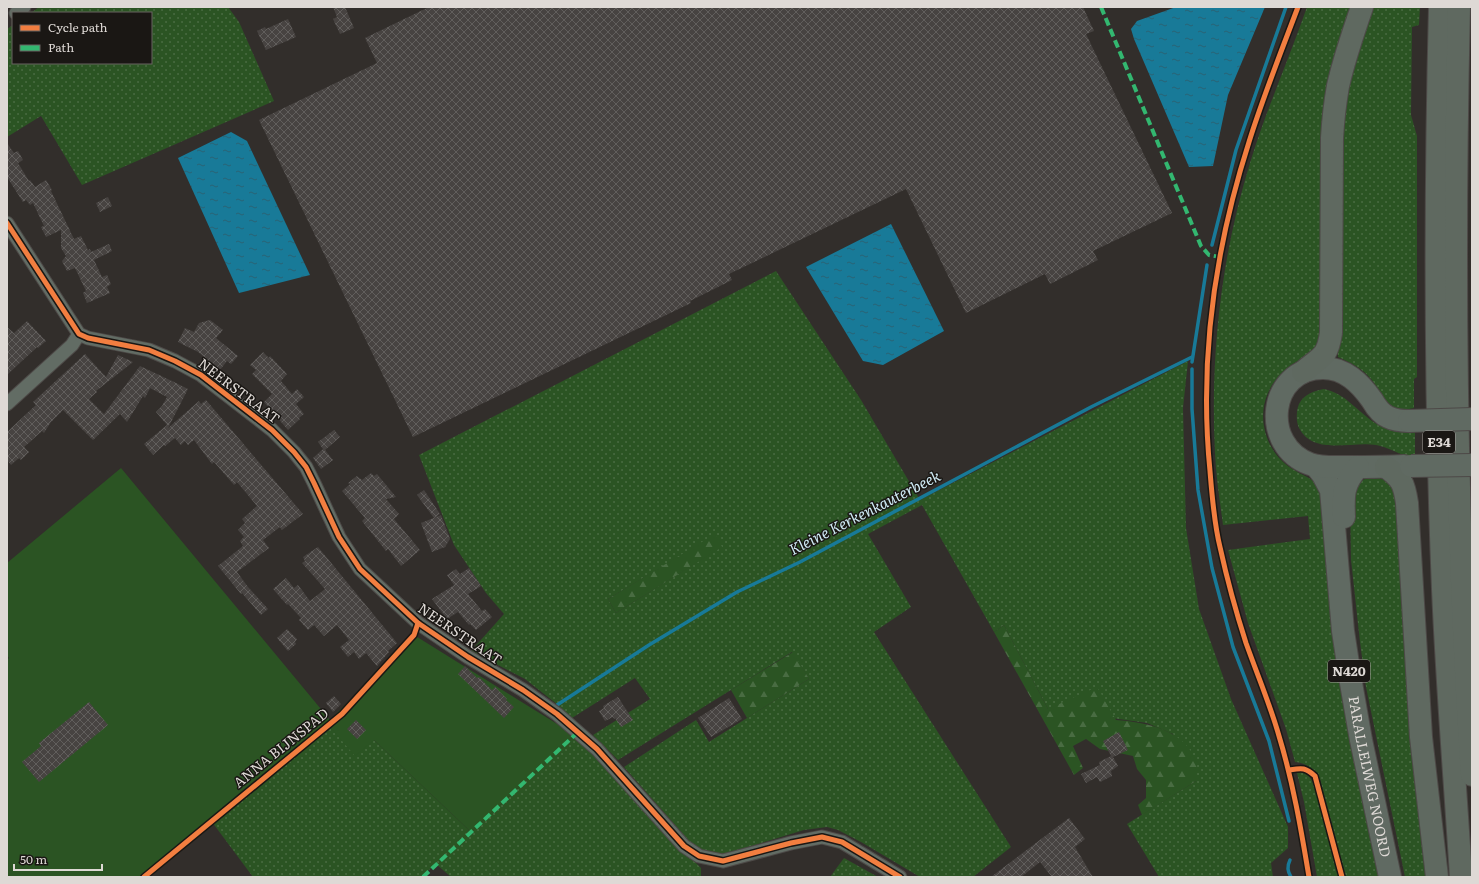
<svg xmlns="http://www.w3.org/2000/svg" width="1479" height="884" viewBox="0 0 1479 884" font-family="Literata,serif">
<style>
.grass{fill:url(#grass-dots);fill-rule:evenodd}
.forest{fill:url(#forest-firs)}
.park{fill:#2b5423}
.water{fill:url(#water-ripples)}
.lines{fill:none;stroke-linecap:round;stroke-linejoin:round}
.stream{stroke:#187a98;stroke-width:3.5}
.building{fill:url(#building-cross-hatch)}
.minor-casing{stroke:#4d4947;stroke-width:15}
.trunk-casing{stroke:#4d4947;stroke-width:24}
.motorway-casing{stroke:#4d4947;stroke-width:24}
.minor{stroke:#626c64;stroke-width:13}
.trunk{stroke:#606a62;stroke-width:22}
.motorway{stroke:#5f6960;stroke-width:22}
.trunk-bridge-casing{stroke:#4d4947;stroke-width:24;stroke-linecap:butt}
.trunk-bridge{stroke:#606a62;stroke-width:22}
.quiet{stroke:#33b770;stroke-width:4;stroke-dasharray:8 4;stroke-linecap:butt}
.cycleway-casing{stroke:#1a1714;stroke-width:8}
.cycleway{stroke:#f27e40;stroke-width:5}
.labels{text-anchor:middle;stroke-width:3;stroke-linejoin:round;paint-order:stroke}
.shield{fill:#1a1714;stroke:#a39f9b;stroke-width:1}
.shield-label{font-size:13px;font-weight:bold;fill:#ded9d5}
.street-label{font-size:14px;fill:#ded9d5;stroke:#1a1714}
.water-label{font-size:15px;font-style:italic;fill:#cfeaf4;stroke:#1a1714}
</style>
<defs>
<pattern id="grass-dots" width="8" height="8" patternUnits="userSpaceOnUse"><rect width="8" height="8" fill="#2b5423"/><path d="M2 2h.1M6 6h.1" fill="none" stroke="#496c42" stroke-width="1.8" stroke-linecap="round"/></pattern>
<pattern id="forest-firs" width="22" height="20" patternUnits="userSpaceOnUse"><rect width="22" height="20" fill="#2b5423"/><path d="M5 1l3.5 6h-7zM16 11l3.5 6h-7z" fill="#496c42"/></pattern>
<pattern id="water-ripples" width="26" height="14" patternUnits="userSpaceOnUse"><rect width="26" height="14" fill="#187a98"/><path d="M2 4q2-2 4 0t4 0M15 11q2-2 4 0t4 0" fill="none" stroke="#296375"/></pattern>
<pattern id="building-cross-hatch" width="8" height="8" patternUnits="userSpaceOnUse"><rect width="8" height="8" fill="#474341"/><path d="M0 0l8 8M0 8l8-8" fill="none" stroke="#615e5c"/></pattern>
</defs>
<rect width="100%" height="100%" fill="#322e2b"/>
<g class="grass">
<polygon points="39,7 228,7 239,22 274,101 82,185 41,116 7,137 7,29 13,25 13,63 151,63 151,13 31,13"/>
<path d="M1307,7H1352L1322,324C1321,330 1321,337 1319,342C1313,355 1302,358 1291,365C1281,373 1273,381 1268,393C1256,419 1267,453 1291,468C1306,478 1315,477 1323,495L1384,877H1346L1320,779C1314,769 1307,763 1295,762L1286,729L1248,623L1228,550L1310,539L1308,516L1223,525C1220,502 1216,477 1215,453C1210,356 1221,257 1250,163C1266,110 1289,59 1307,7Z"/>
<path d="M1369,7H1420L1419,25L1412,27L1411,115L1417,136V377L1414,379V408L1409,409V411C1385,409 1384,395 1371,379C1363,369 1350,362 1338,357L1336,325L1342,110Z"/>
<path d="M776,271L861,400L920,500L1188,361L1183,408L1186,528L1199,609L1231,699L1288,827V848L1271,863L1273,877H1159L1127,824L1196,781L1173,734L1147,723L1048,709L1004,625L994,632L922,505L868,534L911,607L874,632L1011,847L973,877H920L861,842L838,830L827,827L804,830L725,854L707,853L698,849L690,842L624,767L696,720L709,742L809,679L792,652L618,760L593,735L650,699L635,678L572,718L558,705L525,679L471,651L504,614L486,593L454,545L419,455ZM715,535L721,547L616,613L608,599Z"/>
<path d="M1324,389C1345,393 1358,412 1375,423C1387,430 1402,429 1415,431V455H1410V458C1400,454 1387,447 1376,445C1351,441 1314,456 1299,428C1296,422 1296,411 1299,404C1304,394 1314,391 1324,389Z"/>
<path d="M1373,477C1389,479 1390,483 1396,497L1408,694L1427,877H1405L1366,687L1360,642L1351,560L1350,500L1359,482L1365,479Z"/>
<polygon points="331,728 374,740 471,832 575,735 631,794 676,847 695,862 701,868 701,877 451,877 436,864 421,877 253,877 212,822"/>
<path d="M1302,772C1310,775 1312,780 1315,788L1339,877H1317L1304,802L1297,773Z"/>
<polygon points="844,858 878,877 830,877"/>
</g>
<g class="forest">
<polygon points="715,534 722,547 616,613 608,599"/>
<path d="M1004,625L1048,709L1097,687L1116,720C1146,722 1186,730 1196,762C1198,768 1196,775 1196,781L1142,815L1138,805L1146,798V780L1137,769L1133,756L1100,749L1086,739L1073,746L1083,768L1074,775L994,632Z"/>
<polygon points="793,652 809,679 747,718 731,690"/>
</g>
<polygon class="park" points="121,468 330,720 414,635 575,735 471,832 374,740 355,756 331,728 212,822 147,877 7,877 7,660 9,658 7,655 7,563"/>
<g class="water">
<polygon points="1176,7 1265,7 1228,95 1213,166 1189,167 1134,39 1131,29 1137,21"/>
<polygon points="231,132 247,141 310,275 239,293 178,158"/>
<polygon points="891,224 944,331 883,365 863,361 806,267"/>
</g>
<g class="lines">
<g class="stream">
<polyline points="1212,245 1236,150 1286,7"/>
<polyline points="1192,362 1207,265"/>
<polyline points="1192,369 1192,409 1198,490 1212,568 1233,647 1269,741 1289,821"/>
<polyline points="557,705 649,645 737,592 800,562 1091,407 1192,357"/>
<path d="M1290,860C1287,866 1287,871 1291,877"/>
</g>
</g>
<g class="building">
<polygon points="333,7 345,7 354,28 340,34 333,19 337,17"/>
<polygon points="429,7 1083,7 1094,31 1086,34 1172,213 1093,251 1098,260 1050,284 1045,274 966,313 906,189 729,274 732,280 690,301 691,303 413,437 259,120 377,63 365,38"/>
<polygon points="288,19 296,37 266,50 257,31 265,27 266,29"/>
<polygon points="7,143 14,153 18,151 23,160 18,163 29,181 30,180 35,187 46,180 52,190 51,191 74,239 81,236 88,250 90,249 91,252 109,244 112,251 94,260 102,277 107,275 111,284 107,287 110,293 87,303 83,293 86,291 75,268 67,271 62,261 66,256 61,248 61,230 46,237 41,227 44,226 33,203 30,205 26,200 23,202 7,177"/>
<polygon points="108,197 112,206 100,212 96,203"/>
<polygon points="210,320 223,330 216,338 238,356 231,364 227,361 220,370 198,352 178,342 185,328 194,332 199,323"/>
<polygon points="27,321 46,341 38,348 37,347 7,375 7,327 14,333"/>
<polygon points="263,352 269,358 270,356 287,374 281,381 292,394 297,389 304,397 296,404 304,414 299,418 300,419 288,430 264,402 272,394 252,374 256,370 250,365"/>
<polygon points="85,354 106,377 118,355 133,362 96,391 97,392 89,399 104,414 140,366 174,382 188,389 168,428 199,401 201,404 206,400 303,514 282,530 280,527 263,540 269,548 237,572 248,587 268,609 261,615 242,593 241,594 218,566 243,546 240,541 244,537 238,530 245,523 242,519 257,506 237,482 234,485 214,462 212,464 194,440 188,445 185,441 181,445 175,438 165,446 164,445 153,455 144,444 167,425 156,412 162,406 167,397 150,388 145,398 143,396 127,422 120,414 93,440 63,410 51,422 44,433 42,431 24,447 29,452 21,460 19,458 11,465 7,460 7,432 36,405 33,402"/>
<polygon points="334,430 340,437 325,450 333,460 321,469 313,458 323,449 318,442"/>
<polygon points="371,473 374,476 377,474 396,497 386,499 399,514 394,519 420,550 401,566 388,549 386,551 362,521 365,518 342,491 350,484 348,483 357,476 362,480"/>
<polygon points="424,490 440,514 434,518 417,495"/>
<polygon points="441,515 450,539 445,547 432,552 421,523"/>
<polygon points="318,547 397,643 388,651 389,652 377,666 366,653 359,659 354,652 348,657 340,647 349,640 337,625 324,636 314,625 308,630 299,620 301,618 288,604 287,605 273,589 286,578 294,588 298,585 310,601 325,589 302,563 305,561 303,557"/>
<polygon points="469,568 481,586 468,594 482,611 485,609 492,617 476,630 470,624 469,625 458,612 447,619 432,599 454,585 447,575 456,569 460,574"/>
<polygon points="287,629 297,639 295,642 296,644 288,651 277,638"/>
<polygon points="465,666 477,678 479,677 492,690 495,687 507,699 506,700 514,707 504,718 458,674"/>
<polygon points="334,696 341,704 333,712 326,703"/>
<polygon points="618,697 633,720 621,727 615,718 614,719 613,717 605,721 599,711 604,708 603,706"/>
<polygon points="729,698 742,719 711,737 698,718"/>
<polygon points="89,702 108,725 39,782 22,762 41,746 39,743"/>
<polygon points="356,720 366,730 357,739 347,729"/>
<polygon points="1119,732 1128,750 1113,757 1118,766 1111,771 1112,776 1100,782 1097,777 1086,783 1081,774 1100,765 1099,762 1111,756 1103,741"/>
<polygon points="1069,818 1085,839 1075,847 1093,877 1052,877 1040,862 1021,877 991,877"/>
</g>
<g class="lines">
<g class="minor-casing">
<g id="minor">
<polyline points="16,13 24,7"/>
<polyline points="7,223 79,334 88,338 149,350 175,361 201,375 272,430 294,452 306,467 314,483 339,537 360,569 418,623 468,657 523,690 557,714 597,749 684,846 699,856 723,861 791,843 822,837 842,842 900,877"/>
<polyline points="7,404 72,345 79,334"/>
</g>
</g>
<g class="trunk-casing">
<g id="trunk">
<path id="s1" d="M1316,466L1323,475L1331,490L1343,631L1351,683L1361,740L1390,877"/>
<path d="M1404,466C1385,467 1365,467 1346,467C1334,467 1321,468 1310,464C1260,446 1268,368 1323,368C1345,368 1360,383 1372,400C1376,407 1381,414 1388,417C1394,420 1403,421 1409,421"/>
<path d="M1344,517C1343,494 1343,484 1358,467"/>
</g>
</g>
<g class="motorway-casing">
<g id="motorway">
<path d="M1440,7C1435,201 1435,395 1443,589C1447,685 1455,781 1461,877"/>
<path d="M1459,7C1453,263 1455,519 1472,775"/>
<path d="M1303,372C1321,356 1327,359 1331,333L1332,138C1333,121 1335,103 1338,86C1344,59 1353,33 1362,7"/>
<path d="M1386,467C1402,479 1404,483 1407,503L1421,737L1437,877"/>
</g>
</g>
<use href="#minor" class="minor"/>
<use href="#trunk" class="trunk"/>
<use href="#motorway" class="motorway"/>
<g class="trunk-bridge-casing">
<g id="trunk-bridge">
<polyline points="1409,421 1472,419"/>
<polyline points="1411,466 1472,465"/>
</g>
</g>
<use href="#trunk-bridge" class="trunk-bridge"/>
<g class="quiet">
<polyline points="1101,7 1201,246 1209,255 1220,257"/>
<polyline points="423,877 578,732"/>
</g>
<g class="cycleway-casing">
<g id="cycleway">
<path d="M1298,7C1281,52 1263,97 1249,142C1215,248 1199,360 1210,471C1212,496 1214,523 1220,547C1227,579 1236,612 1246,643C1257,674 1270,704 1279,736C1293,782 1301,829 1309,877"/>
<polyline points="7,223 79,334 88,338 149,350 175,361 201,375 272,430 294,452 306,467 314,483 339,537 360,569 418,623 468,657 523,690 557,714 597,749 684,846 699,856 723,861 791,843 822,837 842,842 900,877"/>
<path d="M1289,770C1302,768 1305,767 1315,776L1342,877"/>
<polyline points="144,877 342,714 414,635 418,623"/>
</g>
</g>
<use href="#cycleway" class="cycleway"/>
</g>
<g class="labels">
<g class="shield">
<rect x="1423" y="431" width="32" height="22" rx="3"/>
<rect x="1328" y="660" width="42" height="22" rx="3"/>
</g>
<g class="shield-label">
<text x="1439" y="447">E34</text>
<text x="1349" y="676">N420</text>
</g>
<g class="street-label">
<text transform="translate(239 391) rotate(37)" y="5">NEERSTRAAT</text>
<text transform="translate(460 634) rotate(34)" y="5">NEERSTRAAT</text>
<text transform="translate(281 748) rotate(-39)" y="5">ANNA BIJNSPAD</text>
<text dy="5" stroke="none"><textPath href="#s1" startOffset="318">PARALLELWEG NOORD</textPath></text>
</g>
<g class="water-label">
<text transform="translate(865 513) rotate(-27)" y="5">Kleine Kerkenkauterbeek</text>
</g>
</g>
<rect width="1479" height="884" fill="none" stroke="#ded9d5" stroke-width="16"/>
<rect x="12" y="12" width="140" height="52" fill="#1a1714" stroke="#686561"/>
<rect x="20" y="25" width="20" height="6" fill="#f27e40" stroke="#686561"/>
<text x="48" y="32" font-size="12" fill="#ded9d5">Cycle path</text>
<rect x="20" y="45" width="20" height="6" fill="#33b770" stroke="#686561"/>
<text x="48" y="52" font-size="12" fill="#ded9d5">Path</text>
<path d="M14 864v6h88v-6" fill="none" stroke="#ded9d5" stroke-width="2"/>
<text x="20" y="864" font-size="12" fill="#ded9d5" stroke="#1a1714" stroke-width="3" paint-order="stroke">50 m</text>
</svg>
